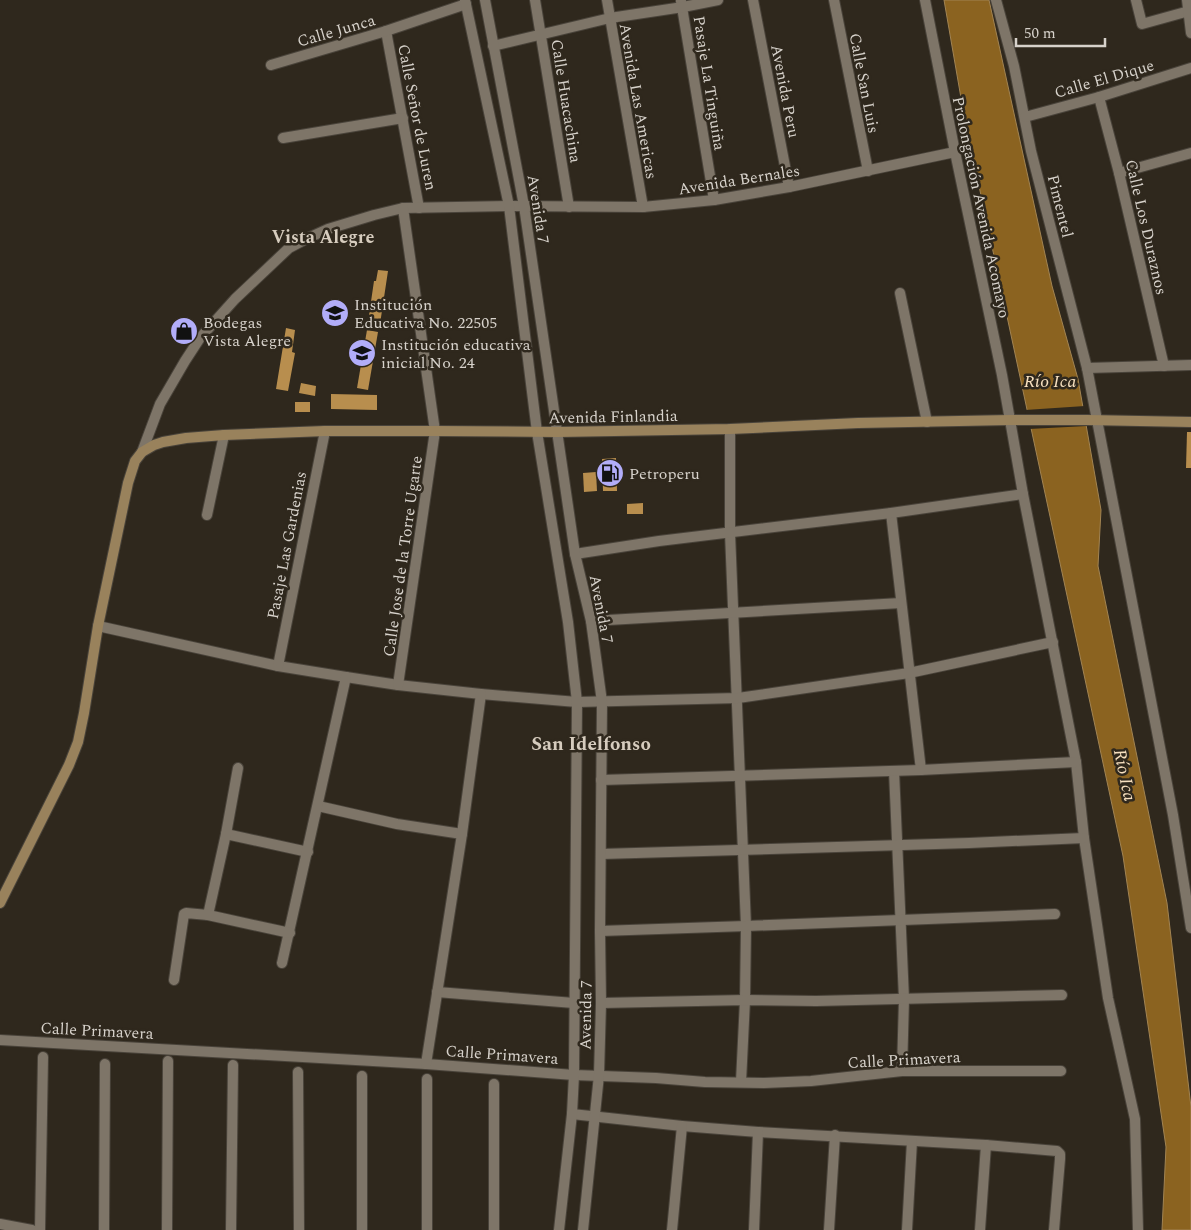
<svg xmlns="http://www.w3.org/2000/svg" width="1191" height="1230" viewBox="0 0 1191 1230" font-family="Spectral,serif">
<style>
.water{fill:#8b6320;stroke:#a28453}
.pier{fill:#2f281d}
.building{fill:#b88e4e}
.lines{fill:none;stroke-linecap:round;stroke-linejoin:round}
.minor-casing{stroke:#49433a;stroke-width:12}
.tertiary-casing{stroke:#49433a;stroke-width:12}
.secondary-casing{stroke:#49433a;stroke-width:12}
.minor{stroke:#7e7568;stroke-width:10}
.tertiary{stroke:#7e7568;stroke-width:10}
.secondary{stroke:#99825c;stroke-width:10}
.labels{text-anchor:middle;stroke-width:5;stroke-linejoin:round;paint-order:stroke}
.street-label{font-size:16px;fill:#d7d2cb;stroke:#2f281d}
.poi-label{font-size:16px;fill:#d7d2cb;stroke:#2f281d;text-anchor:start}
.neighbourhood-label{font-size:18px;font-weight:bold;fill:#d6ccbe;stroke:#2f281d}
.water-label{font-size:18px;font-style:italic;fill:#f7e0bf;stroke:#2f281d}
.quarter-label{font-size:19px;font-weight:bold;fill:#d6ccbe;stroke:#2f281d}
</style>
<rect width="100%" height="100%" fill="#2f281d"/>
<polygon class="water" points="944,0 989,0 1052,286 1078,379 1101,510 1098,566 1167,903 1191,1107 1191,1230 1162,1230 1166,1147 1123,856 965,121"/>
<polygon class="pier" points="1085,406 1087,426 1029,429 1025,410"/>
<g class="building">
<polygon points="378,270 388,271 380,324 368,322 374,281 376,281"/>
<polygon points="286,328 295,330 292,352 295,353 288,391 276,389"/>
<polygon points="367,330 378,332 368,390 357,388"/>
<polygon points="301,383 316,386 315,396 299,393"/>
<polygon points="331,394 377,395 377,410 331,409"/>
<rect x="295" y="402" width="15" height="10"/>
<polygon points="1187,432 1191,432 1191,468 1186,468"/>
<polygon points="616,458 617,491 603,491 602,459"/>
<polygon points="596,472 597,491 584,492 583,473"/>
<polygon points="643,503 643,514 627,514 627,504"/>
</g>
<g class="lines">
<g class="minor-casing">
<g id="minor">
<polyline points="535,0 569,207"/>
<polyline points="607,0 643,207"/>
<polyline points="753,0 789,187"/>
<polyline points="834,0 868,171"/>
<polyline points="996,0 1014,66 1031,151 1087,368 1173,815 1191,928"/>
<polyline points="1136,0 1142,24 1189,11"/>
<polyline points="1187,0 1191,33"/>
<polyline points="681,1 714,200"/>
<polyline points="386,31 419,208"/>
<polyline points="493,46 610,18 683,7 718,0"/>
<polyline points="271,65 386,31 466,4"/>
<polyline points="1099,97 1119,173 1164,366"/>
<polyline points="1025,117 1099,97 1191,68"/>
<polyline points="283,138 403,118"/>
<polyline points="1119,173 1191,153"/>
<polyline points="900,293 927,422"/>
<polyline points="1087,368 1191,365"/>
<polyline points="1010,420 1023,494 1076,762 1084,838 1108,998 1135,1119 1138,1230"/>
<polyline points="730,429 730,533 746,926 745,1000 741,1082"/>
<polyline points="142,452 160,404 185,361 200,338 235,299 289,248 306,239 328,229 374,215 403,208 509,206 643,207 714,200 789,187 955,152"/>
<polyline points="891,513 921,770"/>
<polyline points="207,515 224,435"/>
<polyline points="575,554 659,541 891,513 1023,494"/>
<polyline points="591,621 901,603"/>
<polyline points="98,626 278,666 346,677 398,685 481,694 577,702 738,698 909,673 1053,642"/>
<polyline points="278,666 325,431"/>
<polyline points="398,685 435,431 403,208"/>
<polyline points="894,771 904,999 902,1071"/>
<polyline points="601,780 921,770 1076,762"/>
<polyline points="318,806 397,824 462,834"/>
<polyline points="226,834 308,852"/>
<polyline points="601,854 969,843 1084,838"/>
<polyline points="208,915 226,834 238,768"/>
<polyline points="600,931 746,926 1055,914"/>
<polyline points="282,963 346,677"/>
<polyline points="174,980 184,914 186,913 208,915 290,933"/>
<polyline points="437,992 574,1003"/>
<polyline points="601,1003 745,1000 816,1001 1062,995"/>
<polyline points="0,1040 426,1064 574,1075 656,1078 705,1082 764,1083 811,1081 902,1071 1061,1071"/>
<polyline points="426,1064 462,834 481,694"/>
<polyline points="298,1072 299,1230"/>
<polyline points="572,1114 682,1126 758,1132 986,1145 1057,1151 1060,1154 1060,1159 1054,1230"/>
<polyline points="0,1224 32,1230"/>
<polyline points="40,1230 43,1057"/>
<polyline points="104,1230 105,1064"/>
<polyline points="167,1230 168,1061"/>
<polyline points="231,1230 233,1065"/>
<polyline points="362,1230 362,1076"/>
<polyline points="427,1230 427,1079"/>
<polyline points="494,1230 494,1084"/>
<polyline points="672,1230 682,1126"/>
<polyline points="754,1230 758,1132"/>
<polyline points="829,1230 835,1135"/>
<polyline points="907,1230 912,1141"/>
<polyline points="980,1230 986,1145"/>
</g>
</g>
<g class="tertiary-casing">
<g id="tertiary">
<polyline points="465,0 509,206 537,432 568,622 577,702 574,1075 572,1114 559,1230"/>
<polyline points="485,0 524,206 575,554 591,621 602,702 600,931 601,1003 599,1075 583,1230"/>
<polyline points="925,0 955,152 1002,375 1010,420"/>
</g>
</g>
<g class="secondary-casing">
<polyline id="secondary" points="0,903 69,765 78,742 84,713 98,626 128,483 135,461 142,452 154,445 163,442 186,438 224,435 325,431 435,431 557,432 730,429 858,423 1010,420 1088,420 1191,422"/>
</g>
<use href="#minor" class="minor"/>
<use href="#tertiary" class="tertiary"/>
<use href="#secondary" class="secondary"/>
</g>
<defs>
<g id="school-disc" transform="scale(1.4375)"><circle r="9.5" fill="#b2adf9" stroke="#2f281d"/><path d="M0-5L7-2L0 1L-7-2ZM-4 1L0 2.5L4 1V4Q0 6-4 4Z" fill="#111"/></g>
<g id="shop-disc" transform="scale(1.4375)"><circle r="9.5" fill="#b2adf9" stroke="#2f281d"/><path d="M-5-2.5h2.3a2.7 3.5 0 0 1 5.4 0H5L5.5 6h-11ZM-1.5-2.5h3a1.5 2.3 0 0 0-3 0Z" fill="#111"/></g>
<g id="fuel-disc" transform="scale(1.4375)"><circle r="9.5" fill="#b2adf9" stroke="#2f281d"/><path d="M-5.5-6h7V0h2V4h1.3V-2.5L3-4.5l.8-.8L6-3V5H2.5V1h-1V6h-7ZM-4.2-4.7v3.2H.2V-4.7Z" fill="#111"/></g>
</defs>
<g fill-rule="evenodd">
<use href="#school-disc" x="335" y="313"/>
<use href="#shop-disc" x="184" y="331"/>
<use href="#school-disc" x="362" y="353"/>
<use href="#fuel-disc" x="610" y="473"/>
</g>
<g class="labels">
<g class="street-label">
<text transform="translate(336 30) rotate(-16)" y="6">Calle Junca</text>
<text transform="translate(1104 78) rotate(-16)" y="6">Calle El Dique</text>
<text transform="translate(710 83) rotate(81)" y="6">Pasaje La Tinguiña</text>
<text transform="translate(865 83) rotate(79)" y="6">Calle San Luis</text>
<text transform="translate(786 91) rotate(79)" y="6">Avenida Peru</text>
<text transform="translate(567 101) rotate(81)" y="6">Calle Huacachina</text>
<text transform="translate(639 101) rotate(80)" y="6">Avenida Las Americas</text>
<text transform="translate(418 117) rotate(79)" y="6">Calle Señor de Luren</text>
<text transform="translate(739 179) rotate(-9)" y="6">Avenida Bernales</text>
<text transform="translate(1061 206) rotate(76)" y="6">Pimentel</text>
<text transform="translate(982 207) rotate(78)" y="6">Prolongación Avenida Acomayo</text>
<text transform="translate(539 209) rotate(81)" y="6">Avenida 7</text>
<text transform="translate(1147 227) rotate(77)" y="6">Calle Los Duraznos</text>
<text transform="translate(613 416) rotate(-1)" y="6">Avenida Finlandia</text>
<text transform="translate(286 545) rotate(-79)" y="6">Pasaje Las Gardenias</text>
<text transform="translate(402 556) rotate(-82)" y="6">Calle Jose de la Torre Ugarte</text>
<text transform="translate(602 609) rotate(79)" y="6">Avenida 7</text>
<text transform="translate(585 1015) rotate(-89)" y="6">Avenida 7</text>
<text transform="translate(97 1030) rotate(3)" y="6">Calle Primavera</text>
<text transform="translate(502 1054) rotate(4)" y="6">Calle Primavera</text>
<text transform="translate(904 1059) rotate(-3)" y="6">Calle Primavera</text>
</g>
<g class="poi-label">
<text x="354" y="310">Institución<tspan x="354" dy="18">Educativa No. 22505</tspan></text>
<text x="203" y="328">Bodegas<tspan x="203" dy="18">Vista Alegre</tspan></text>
<text x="381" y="350">Institución educativa<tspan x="381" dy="18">inicial No. 24</tspan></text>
<text x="629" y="479">Petroperu</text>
</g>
<g class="neighbourhood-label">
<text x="323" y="243">Vista Alegre</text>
</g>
<g class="water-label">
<text x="1050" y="387">Río Ica</text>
<text transform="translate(1125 775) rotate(78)" y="6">Río Ica</text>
</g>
<g class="quarter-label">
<text x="591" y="750">San Idelfonso</text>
</g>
</g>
<path d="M1016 38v8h89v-8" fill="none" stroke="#d7d2cb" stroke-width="2.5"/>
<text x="1024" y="38" font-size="15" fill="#d7d2cb" stroke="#2f281d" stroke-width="4" paint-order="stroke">50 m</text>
</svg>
